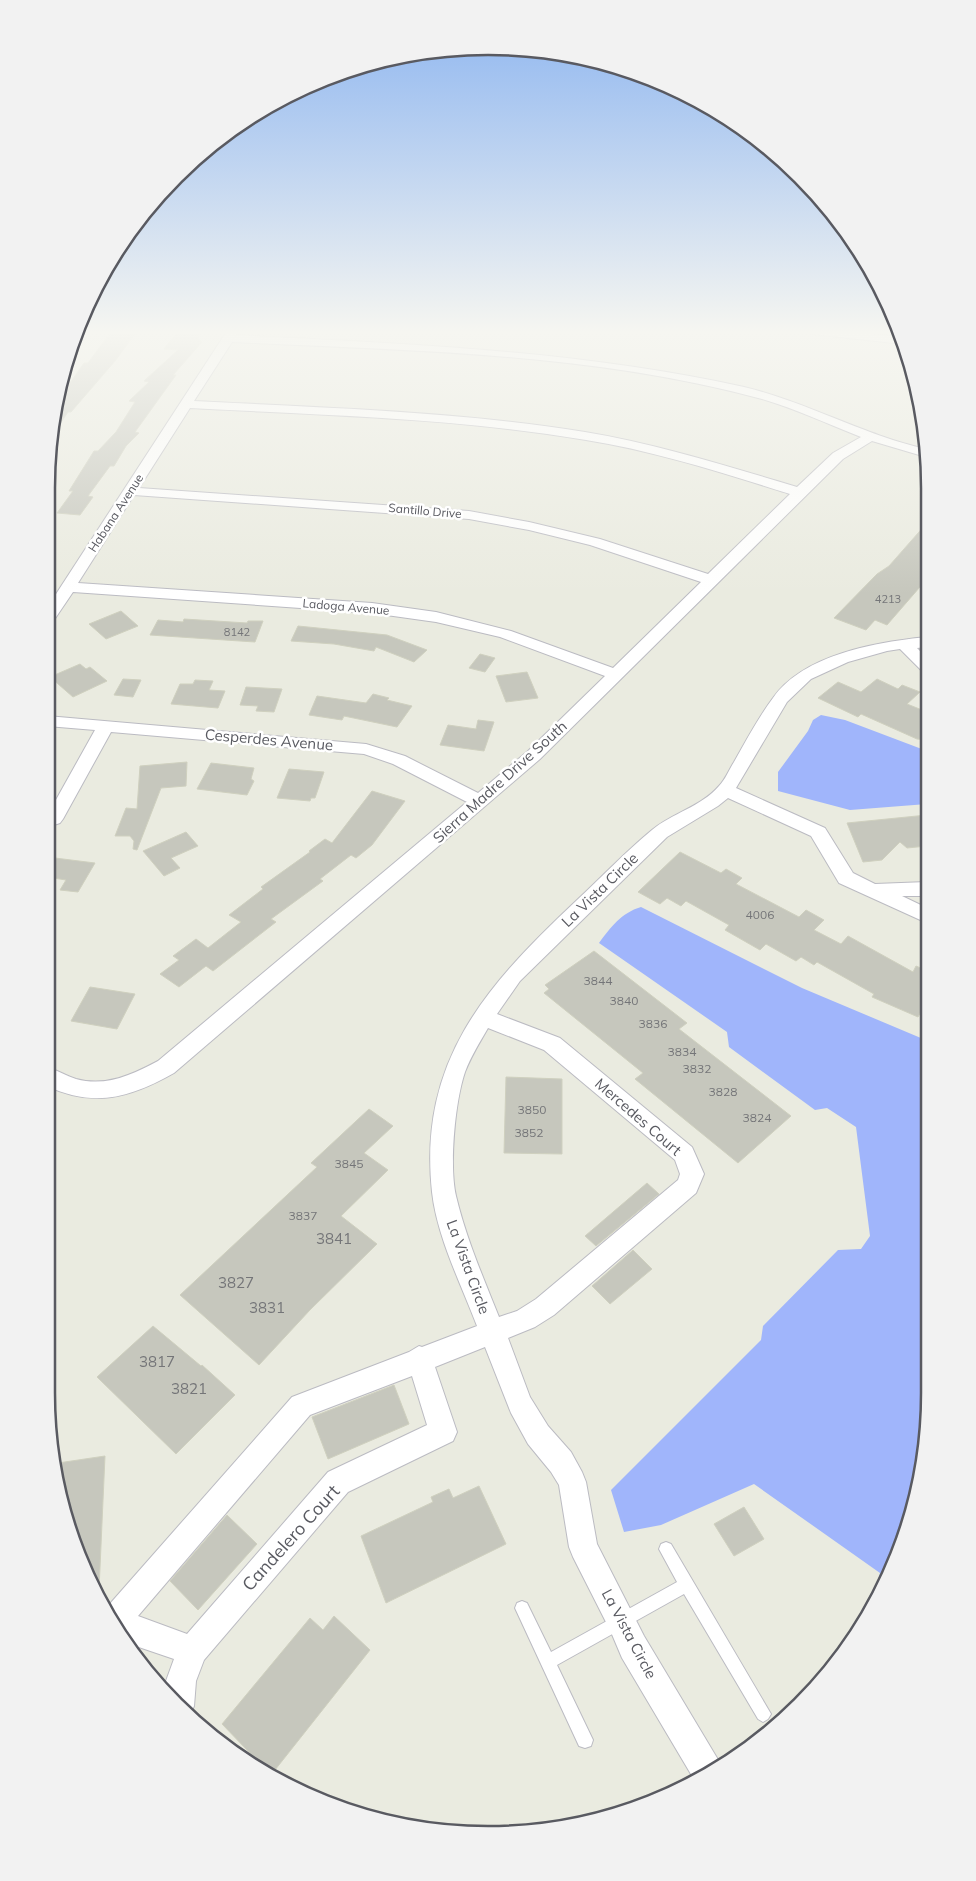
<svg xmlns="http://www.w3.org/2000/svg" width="976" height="1881" viewBox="0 0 976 1881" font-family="Mulish,sans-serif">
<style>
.water{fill:#a0b5fb}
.building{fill:#c6c7bd;stroke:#cfd0bf}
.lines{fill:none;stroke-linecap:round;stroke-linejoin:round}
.service-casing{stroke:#bbbbc2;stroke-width:2}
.minor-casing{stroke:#bbbbc2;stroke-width:2}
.service{fill:#fff;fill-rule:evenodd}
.minor{fill:#fff;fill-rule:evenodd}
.labels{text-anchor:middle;stroke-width:5;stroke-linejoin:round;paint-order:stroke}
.far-number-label{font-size:11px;fill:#747578}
.far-street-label{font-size:12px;fill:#595a61;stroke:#fff}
.number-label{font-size:12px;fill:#747578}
.street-label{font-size:15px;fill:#595a61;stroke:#fff}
.near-number-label{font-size:15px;fill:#747578}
.near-street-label{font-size:18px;fill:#595a61;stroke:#fff}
.rim{fill:none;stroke:#595a61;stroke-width:2.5}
</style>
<rect width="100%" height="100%" fill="#eaebe0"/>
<g class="water">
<polygon points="821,715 845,720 927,751 927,804 850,810 778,791 778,772 808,731 813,720"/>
<path d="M641,907L802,988L928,1041L929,1422L915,1507L884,1588L871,1606L880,1573L754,1484L661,1525L624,1532L611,1490L761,1340L763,1326L838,1250L861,1249L870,1236L856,1127L827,1108L815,1110L729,1047L727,1032L599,943C611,927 621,913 641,907Z"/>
</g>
<g class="building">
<polygon points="178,331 203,331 198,338 202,342 173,375 176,375 135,432 139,433 126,446 114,466 110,466 88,496 93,497 80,515 57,513 73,491 69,491 94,451 98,451 116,432 135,402 129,401 149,382 144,381 178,350 164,349"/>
<polygon points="110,333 135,334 115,361 71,412 68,412 51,437 56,403 84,363 88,363"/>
<polygon points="926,524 926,580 887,625 875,620 866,630 834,618 877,574 889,566"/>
<polygon points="121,611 138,626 106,639 89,624"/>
<polygon points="184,619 247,623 248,621 263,621 255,642 150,635 158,620 183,622"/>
<polygon points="298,626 387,635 427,650 414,662 376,647 374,651 334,644 291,641"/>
<polygon points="480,654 495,658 485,672 469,668"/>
<polygon points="80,664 86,669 90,667 107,681 73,697 50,677"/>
<polygon points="527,672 538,698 506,702 496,676"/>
<polygon points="123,679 141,680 133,697 114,695"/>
<polygon points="877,679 898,689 902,685 920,692 907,704 927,712 927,740 917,739 861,714 858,717 818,698 838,682 861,692"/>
<polygon points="195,680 213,681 209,690 225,691 218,708 171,704 180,684 193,684"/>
<polygon points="246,687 282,689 274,712 256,711 258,706 240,705"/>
<polygon points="373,694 389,698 387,700 412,706 397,727 344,716 342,720 309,715 317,696 366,703"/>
<polygon points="478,720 494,722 484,751 440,745 448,725 476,729"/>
<polygon points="187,762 186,786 161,788 137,850 133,849 134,841 130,836 115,836 126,808 137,809 140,766"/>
<polygon points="211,763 254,768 251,779 254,781 247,795 197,789"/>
<polygon points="289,769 324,772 315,798 311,798 310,801 277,798"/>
<polygon points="372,791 405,801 372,845 356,858 351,855 320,879 323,881 271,919 276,922 213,971 206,966 179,987 160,974 179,960 173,956 196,939 208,948 241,922 229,915 263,889 261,887 310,852 309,851 325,839 332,843"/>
<polygon points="927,815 927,846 907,848 900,842 882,860 863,862 847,823"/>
<polygon points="186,832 198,846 171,858 180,868 164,876 143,851"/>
<polygon points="680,852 721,873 726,869 742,878 736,884 799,917 806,910 824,920 814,930 841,944 848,936 913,972 916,966 928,971 928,1000 918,1017 872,997 874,994 817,962 814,965 801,957 796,961 766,944 760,950 725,930 729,925 686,901 681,906 667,898 660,904 638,892"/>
<polygon points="47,857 95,863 78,892 60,890 66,880 47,877"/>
<polygon points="594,951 687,1023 679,1029 791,1116 738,1163 635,1079 643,1073 544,993 549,989 545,985"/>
<polygon points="90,987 135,994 117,1029 71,1021"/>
<polygon points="506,1077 562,1079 562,1154 504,1153"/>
<polygon points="369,1109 393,1126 364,1153 388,1170 341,1216 377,1244 310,1310 259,1365 180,1295 317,1167 311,1163"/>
<polygon points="647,1183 659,1194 596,1246 585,1236"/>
<polygon points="633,1250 652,1269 610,1304 592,1286"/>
<polygon points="153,1326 201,1366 202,1365 235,1395 176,1454 97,1377"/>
<polygon points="394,1385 409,1424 328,1459 312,1417"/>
<polygon points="105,1456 99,1590 70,1535 58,1463"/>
<polygon points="479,1486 506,1544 386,1603 361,1536 433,1502 431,1497 449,1489 453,1498"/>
<polygon points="744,1507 764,1539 734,1556 714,1524"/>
<polygon points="227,1515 257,1544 198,1610 170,1581"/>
<polygon points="334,1616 370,1650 271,1775 222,1724 310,1618 323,1630"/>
</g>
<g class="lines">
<g class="service-casing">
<polygon id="service" points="666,1542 671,1544 771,1714 768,1719 763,1722 758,1719 684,1594 557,1665 593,1740 591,1746 585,1748 579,1746 515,1608 517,1603 522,1601 527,1603 551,1652 677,1582 659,1549 661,1544"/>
</g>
<g class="minor-casing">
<g id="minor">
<polygon points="79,331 91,331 75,349 70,350"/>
<path d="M227,331H239L236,335C406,344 577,350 744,387C807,402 863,435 926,449V457L872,441L843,459L540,759L174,1073C130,1098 94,1108 47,1086V1067C57,1070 66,1076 76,1079C106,1087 132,1075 158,1061L467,802L393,764L364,754L111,732L63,819L60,823L54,825L48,823L47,816L95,730L47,726V716L366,744L405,756L478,793L528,751L605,676L500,637L436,622L372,613L73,592L52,623L47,625V608ZM232,342C408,351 591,352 762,399C796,409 828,424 861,437L833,453L797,487C727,466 657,444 585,432C456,411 325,408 194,401ZM190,408C322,415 455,418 586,440C655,451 723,473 790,494L708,574L600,539L529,522L469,511L139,488ZM134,495L469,519L529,530L590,545L701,582L613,668L511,631L436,612L372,603L78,583Z"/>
<polygon points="806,331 843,331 901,337 903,344 812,334"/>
<path d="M927,637V647L917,648L927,658V672L921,670L900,649L887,651L848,662L811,679L787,702L736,788L825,828L853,873L875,884L927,882V896H902L927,908V923L839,883L811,836L728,798L718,806L667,837L520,981L497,1014L560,1038L692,1147L704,1174L696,1193L554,1315L535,1327L508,1338L530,1397L548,1426L571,1452L582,1472L586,1482L597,1544L644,1636L720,1763L695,1781L622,1658L611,1632L573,1557L569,1547L559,1485L551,1472L528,1444L511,1413L485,1347L435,1367L457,1432L453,1441L348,1492L204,1660L196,1681L194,1706L189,1717L165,1691L166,1681L174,1659L127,1643L108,1606L292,1397L409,1352L419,1346L422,1347L477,1326C461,1284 437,1237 432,1192C418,1060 487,985 576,901C601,878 625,852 652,830C672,813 701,807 719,786C725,780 729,770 734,762C746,741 758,718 773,698C804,654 877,642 927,637ZM488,1028L544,1050L675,1160L680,1174L678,1180L536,1299L517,1311L499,1317C483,1277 466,1238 456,1196C449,1165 455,1102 465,1072C471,1056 480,1042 488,1028ZM412,1376L427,1425L328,1472L187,1634L138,1616L310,1415Z"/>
</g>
</g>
<use href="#service" class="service"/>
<use href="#minor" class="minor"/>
</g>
<linearGradient id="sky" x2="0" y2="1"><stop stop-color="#8bb4f0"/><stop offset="0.56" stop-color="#f6f6f1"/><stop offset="1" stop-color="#f6f6f1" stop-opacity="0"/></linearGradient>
<rect width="976" height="594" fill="url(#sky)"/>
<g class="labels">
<g class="far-number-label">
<text x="888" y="603">4213</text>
<text x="237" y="636">8142</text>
</g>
<g class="far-street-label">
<text transform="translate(425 511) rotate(5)" y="4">Santillo Drive</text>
<text transform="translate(116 513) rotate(-57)" y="4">Habana Avenue</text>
<text transform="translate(346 607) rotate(5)" y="4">Ladoga Avenue</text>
</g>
<g class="number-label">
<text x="760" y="919">4006</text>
<text x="598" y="985">3844</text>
<text x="624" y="1005">3840</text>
<text x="653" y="1028">3836</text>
<text x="682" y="1056">3834</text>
<text x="697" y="1073">3832</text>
<text x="723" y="1096">3828</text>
<text x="532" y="1114">3850</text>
<text x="757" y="1122">3824</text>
<text x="529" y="1137">3852</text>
<text x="349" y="1168">3845</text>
<text x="303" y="1220">3837</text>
</g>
<g class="street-label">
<text transform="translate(269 740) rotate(5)" y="5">Cesperdes Avenue</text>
<text transform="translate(500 782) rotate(-42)" y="5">Sierra Madre Drive South</text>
<text transform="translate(600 890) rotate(-44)" y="5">La Vista Circle</text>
<text transform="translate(638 1117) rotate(41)" y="5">Mercedes Court</text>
<text transform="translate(468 1267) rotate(70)" y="5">La Vista Circle</text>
<text transform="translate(629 1634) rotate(62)" y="5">La Vista Circle</text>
</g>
<g class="near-number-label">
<text x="334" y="1244">3841</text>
<text x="236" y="1288">3827</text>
<text x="267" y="1313">3831</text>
<text x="157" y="1367">3817</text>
<text x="189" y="1394">3821</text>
</g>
<g class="near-street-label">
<text transform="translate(291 1538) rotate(-48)" y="6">Candelero Court</text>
</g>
</g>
<path d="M0 0H976V1881H0ZM488 55H488A433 433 0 0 1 921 488V1393A433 433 0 0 1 488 1826H488A433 433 0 0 1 55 1393V488A433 433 0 0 1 488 55Z" fill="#f2f2f2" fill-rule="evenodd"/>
<path class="rim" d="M488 55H488A433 433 0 0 1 921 488V1393A433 433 0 0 1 488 1826H488A433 433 0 0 1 55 1393V488A433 433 0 0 1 488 55Z"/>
</svg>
